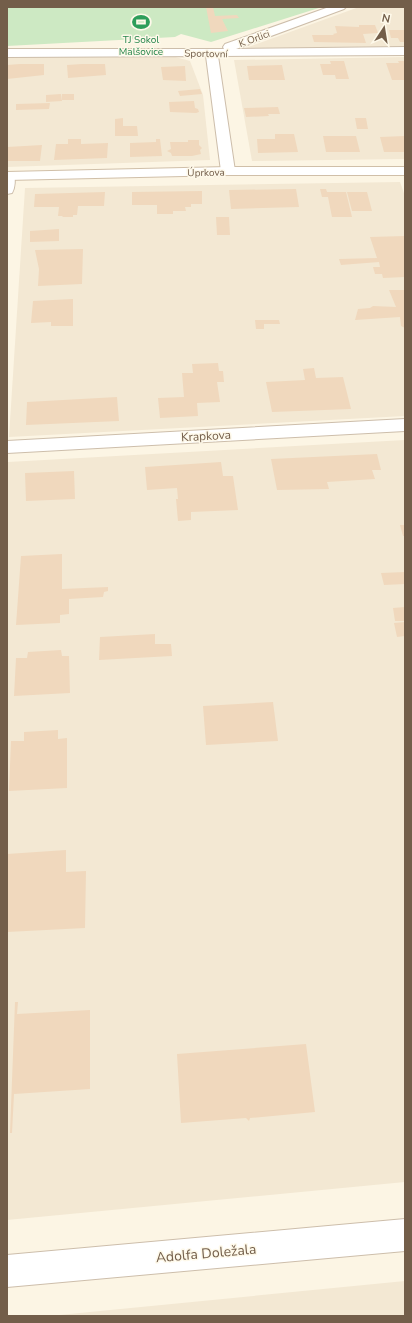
<svg xmlns="http://www.w3.org/2000/svg" width="412" height="1323" viewBox="0 0 412 1323" font-family="'Nunito Sans',sans-serif">
<style>
.residential{fill:#f3e8d3}
.green{fill:#cde9c3}
.building{fill:#f0d8bd}
.lines{fill:none;stroke-linecap:round;stroke-linejoin:round}
.street-casing{stroke:#cdbeab;stroke-width:2}
.secondary-casing{stroke:#d0bfa8;stroke-width:2}
.street{fill:#fff;fill-rule:evenodd}
.secondary{fill:#fff;fill-rule:evenodd}
.labels{text-anchor:middle;stroke-width:3;stroke-linejoin:round;paint-order:stroke}
.far-street-label{font-size:10px;fill:#735e4a;stroke:#fef9ea}
.far-leisure-label{font-size:10px;fill:#27864d;stroke:#fef9ea}
.street-label{font-size:12px;fill:#735e4a;stroke:#fef9ea}
.near-street-label{font-size:14px;fill:#735e4a;stroke:#fef9ea}
</style>
<rect width="100%" height="100%" fill="#fcf5e4"/>
<g class="residential">
<polygon points="359,7 405,7 405,48 240,50"/>
<polygon points="149,50 190,61 203,95 210,160 7,167 7,57"/>
<polygon points="405,57 405,159 252,161 234,60"/>
<polygon points="400,182 405,196 405,416 9,437 25,188"/>
<polygon points="405,440 405,1182 7,1220 8,462"/>
<polygon points="405,1281 405,1316 49,1316"/>
</g>
<polygon class="green" points="7,7 322,7 211,42 181,34 175,37 7,46"/>
<g class="building">
<polygon points="206,7 213,7 215,16 237,15 239,18 222,19 228,31 211,33"/>
<polygon points="359,25 375,25 378,33 363,34 366,43 314,42 312,35 334,35 333,34 337,33 335,26 359,27"/>
<polygon points="389,30 405,30 405,42 400,42 398,38 391,38"/>
<polygon points="330,61 344,61 349,79 336,79 335,75 323,75 320,64 331,64"/>
<polygon points="398,61 405,61 405,80 392,80 386,63 399,63"/>
<polygon points="20,64 44,64 44,75 7,79 7,65"/>
<polygon points="82,64 105,64 106,75 68,78 67,65"/>
<polygon points="282,65 285,80 249,80 247,66"/>
<polygon points="185,66 186,81 163,80 161,67"/>
<polygon points="200,89 202,94 180,96 178,91"/>
<polygon points="61,94 62,101 46,102 46,95"/>
<rect x="62" y="94" width="12" height="6"/>
<polygon points="194,101 195,108 198,109 199,112 196,113 170,112 169,102"/>
<polygon points="50,103 49,109 16,110 16,104"/>
<polygon points="278,107 280,114 268,114 269,116 246,117 244,108"/>
<polygon points="123,118 123,126 137,126 138,136 115,136 115,119"/>
<polygon points="355,118 366,118 368,129 357,129"/>
<polygon points="275,134 294,134 298,152 258,153 257,139 275,139"/>
<polygon points="323,136 356,136 360,152 326,152"/>
<polygon points="405,136 405,152 384,152 380,137"/>
<polygon points="68,139 81,139 81,144 108,143 107,158 54,160 56,144 68,144"/>
<polygon points="156,139 160,139 162,156 130,157 130,143 156,142"/>
<polygon points="188,140 199,140 199,145 202,148 200,150 201,154 192,156 172,156 171,153 167,151 171,149 170,142 188,142"/>
<polygon points="42,145 40,161 7,161 7,147"/>
<polygon points="296,189 299,207 231,209 229,190"/>
<polygon points="320,189 326,189 327,192 346,192 352,217 332,217 328,197 322,197"/>
<polygon points="202,191 202,204 191,204 191,207 185,207 186,211 173,211 173,214 157,214 157,205 132,205 132,192"/>
<polygon points="105,192 104,206 78,206 77,215 73,215 73,217 62,217 63,216 58,216 59,207 34,207 35,194"/>
<polygon points="347,192 367,192 372,211 352,211"/>
<polygon points="216,217 229,217 230,235 217,235"/>
<polygon points="59,229 59,241 30,242 30,231"/>
<polygon points="405,236 405,277 383,278 382,274 375,274 373,267 380,267 379,262 341,265 339,259 377,258 370,237"/>
<polygon points="83,249 82,284 38,286 39,269 35,250"/>
<polygon points="389,290 405,290 405,328 401,326 400,317 355,320 358,309 370,308 373,306 396,307"/>
<polygon points="73,299 73,326 51,326 51,322 31,323 33,301"/>
<polygon points="255,320 279,320 280,324 264,324 264,329 256,329"/>
<polygon points="218,363 219,371 223,371 224,382 217,382 220,402 197,403 198,416 160,418 158,398 184,397 182,373 193,373 192,364"/>
<polygon points="314,368 316,378 343,377 351,409 272,412 266,382 305,380 303,369"/>
<polygon points="117,397 119,421 26,425 27,402"/>
<polygon points="377,454 381,470 372,470 375,479 327,482 329,489 277,490 271,459"/>
<polygon points="221,462 223,476 233,476 238,510 191,512 191,520 178,521 176,499 178,499 177,488 147,490 145,467"/>
<polygon points="74,471 75,499 26,501 25,473"/>
<polygon points="400,525 405,525 405,536 403,536"/>
<polygon points="62,554 62,589 108,587 108,591 104,592 103,597 69,599 69,614 60,615 60,623 16,625 21,556"/>
<polygon points="405,572 405,584 384,585 381,573"/>
<polygon points="405,607 405,621 395,621 393,608"/>
<polygon points="405,622 405,636 397,637 394,623"/>
<polygon points="155,634 155,644 171,644 172,656 99,660 100,637"/>
<polygon points="61,650 62,656 69,656 70,693 14,696 16,658 27,658 28,652"/>
<polygon points="273,702 278,741 206,745 203,706"/>
<polygon points="58,730 58,739 67,738 67,788 9,791 11,741 24,741 24,732"/>
<polygon points="66,850 66,872 86,871 85,928 7,932 7,854"/>
<polygon points="15,1002 18,1002 17,1014 90,1010 90,1089 14,1094 12,1133 10,1133"/>
<polygon points="306,1044 315,1112 250,1118 249,1121 246,1118 181,1123 177,1054"/>
</g>
<g class="lines">
<g class="street-casing">
<g id="street">
<polygon points="329,7 346,7 344,9 236,49 405,47 405,55 218,56 235,171 233,174 228,175 223,174 221,171 206,56 7,57 7,49 224,49 223,47 225,44"/>
<path d="M7,172L13,173C16,178 15,188 12,193L7,194Z"/>
<polygon points="405,419 405,431 7,453 7,441"/>
<polygon points="405,1219 405,1251 7,1287 7,1255"/>
</g>
</g>
<g class="secondary-casing">
<polygon id="secondary" points="228,167 405,167 405,175 228,175 7,180 7,172"/>
</g>
<use href="#street" class="street"/>
<use href="#secondary" class="secondary"/>
</g>
<defs>
<g id="stadium-bare" transform="scale(1.38)"><path d="M0-5a6.5 5 0 1 0 0 10a6.5 5 0 1 0 0-10ZM-3.5-1.8h7v3.6h-7Z" fill="#2e9e5b" stroke="#fef9ea" stroke-width="2.5" paint-order="stroke"/></g>
</defs>
<g fill-rule="evenodd">
<use href="#stadium-bare" x="141" y="22"/>
</g>
<g class="labels">
<g class="far-street-label">
<text transform="translate(254 38) rotate(-20)" y="4">K Orlici</text>
<text transform="translate(206 53) rotate(1)" y="4">Sportovní</text>
<text transform="translate(206 172) rotate(-1)" y="4">Úprkova</text>
</g>
<g class="far-leisure-label">
<text x="141" y="43">TJ Sokol<tspan x="141" dy="12">Malšovice</tspan></text>
</g>
<g class="street-label">
<text transform="translate(206 436) rotate(-3)" y="4">Krapkova</text>
</g>
<g class="near-street-label">
<text transform="translate(206 1253) rotate(-5)" y="5">Adolfa Doležala</text>
</g>
</g>
<rect width="412" height="1323" fill="none" stroke="#735e4a" stroke-width="16"/>
<g transform="translate(384 28) rotate(12)" stroke="#fef9ea" stroke-width="3" paint-order="stroke">
<path d="M0-3L7 15L0 10L-7 15Z" fill="#735e4a"/>
<text y="-6" font-size="11" font-weight="bold" text-anchor="middle" fill="#735e4a">N</text>
</g>
</svg>
